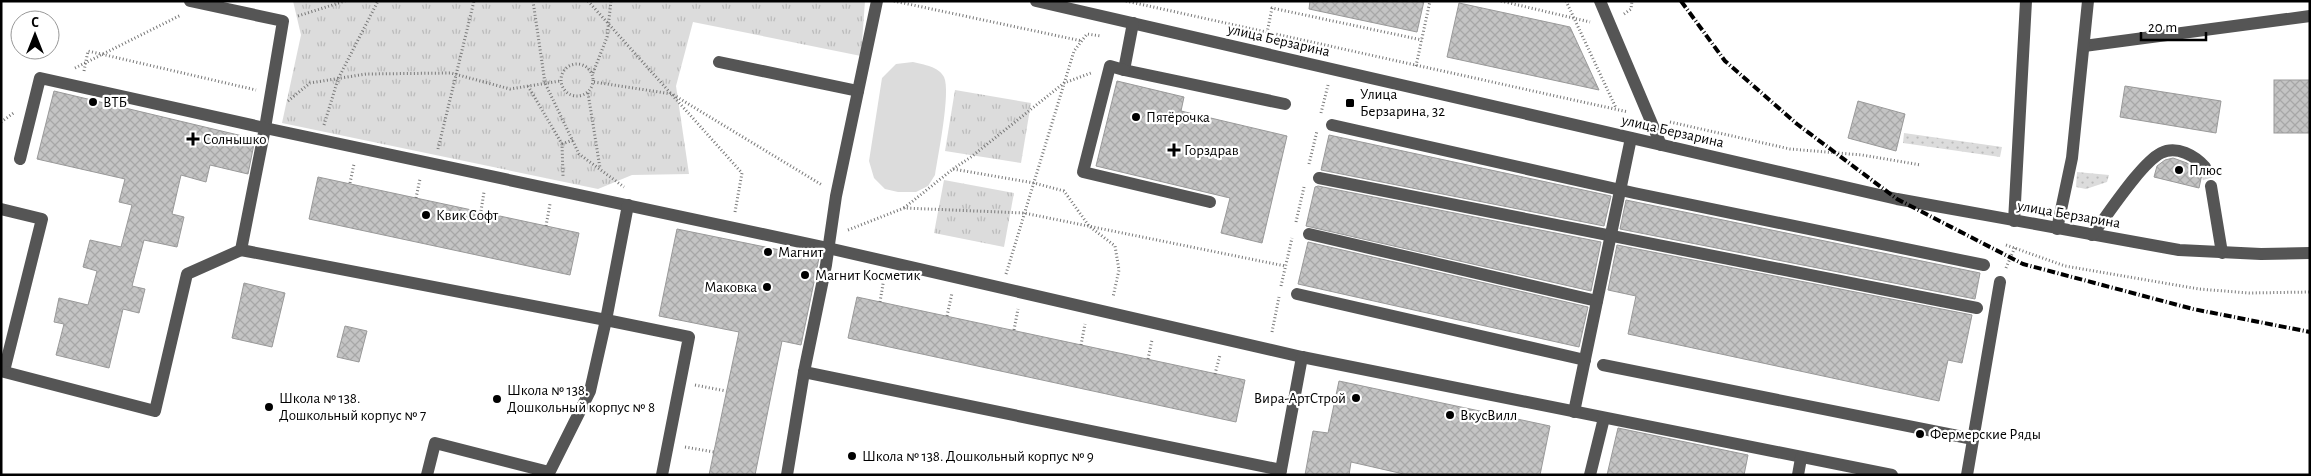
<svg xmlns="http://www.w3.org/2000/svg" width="2311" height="476" viewBox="0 0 2311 476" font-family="'Alegreya Sans',sans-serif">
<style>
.grass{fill:url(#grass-dots)}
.park{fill:url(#park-tufts)}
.pitch{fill:#dcdcdc}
.building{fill:url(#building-cross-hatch);stroke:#999}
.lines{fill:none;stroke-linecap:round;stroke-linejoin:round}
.minor-tunnel{stroke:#d9d9d9;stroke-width:12;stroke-dasharray:12 6;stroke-linecap:butt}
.path{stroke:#777;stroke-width:3;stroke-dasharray:1 2.5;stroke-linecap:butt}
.minor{stroke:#555;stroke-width:12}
.rail{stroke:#000;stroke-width:4;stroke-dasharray:8 2.5 1 2.5;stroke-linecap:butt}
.poi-dot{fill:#000;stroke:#fff;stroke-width:2}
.labels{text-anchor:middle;stroke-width:4.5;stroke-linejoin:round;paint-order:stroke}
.street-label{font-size:15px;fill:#000;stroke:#fff}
.poi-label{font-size:15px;fill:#000;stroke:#fff;text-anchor:start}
</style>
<defs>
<pattern id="grass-dots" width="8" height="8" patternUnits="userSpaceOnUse" patternTransform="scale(1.25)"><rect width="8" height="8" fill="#dcdcdc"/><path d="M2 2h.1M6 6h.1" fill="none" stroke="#bbb" stroke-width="1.8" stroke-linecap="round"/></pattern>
<pattern id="park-tufts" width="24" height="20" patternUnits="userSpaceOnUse" patternTransform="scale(1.25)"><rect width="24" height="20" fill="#dcdcdc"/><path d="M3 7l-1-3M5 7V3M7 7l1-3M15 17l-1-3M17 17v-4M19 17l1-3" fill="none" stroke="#bbb"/></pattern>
<pattern id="building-cross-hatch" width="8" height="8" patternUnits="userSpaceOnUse" patternTransform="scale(1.25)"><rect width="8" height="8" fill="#c4c4c4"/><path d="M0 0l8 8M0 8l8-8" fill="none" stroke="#a7a7a7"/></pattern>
</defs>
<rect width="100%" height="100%" fill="#fff"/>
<g class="grass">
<polygon points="1904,133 2002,147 2000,157 1903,143"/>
<polygon points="2077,172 2109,175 2107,182 2086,189 2076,187"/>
</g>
<g class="park">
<polygon points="293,1 865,1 861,56 693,22 676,86 689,174 632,175 598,189 282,123 301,35"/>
<polygon points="955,90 1031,103 1021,163 945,151"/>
<polygon points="944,180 1014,193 1004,247 934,233"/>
</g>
<path class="pitch" d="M913,62C924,65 938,66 944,77C951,92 938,155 935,175L928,186L916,192H898L885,189L874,178L869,161L882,78L896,64Z"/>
<g class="building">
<polygon points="1310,1 1424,1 1417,32 1309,9"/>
<polygon points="1459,3 1570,27 1599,90 1447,57"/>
<rect x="2274" y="80" width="36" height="53"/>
<polygon points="1117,81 1184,97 1181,111 1287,136 1262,243 1221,233 1230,198 1096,166"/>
<polygon points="2125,86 2221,101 2216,133 2120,117"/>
<polygon points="54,91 255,139 248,174 210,165 206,182 181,175 172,214 184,217 177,247 144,240 132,286 145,289 139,313 123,309 109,368 56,355 64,324 54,322 59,298 88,305 97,271 83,267 90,240 121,247 132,205 119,202 125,179 37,159"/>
<polygon points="1858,101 1905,114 1896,151 1848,138"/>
<polygon points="1329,135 1611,196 1604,226 1321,170"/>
<polygon points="2173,158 2187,163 2202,174 2199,188 2154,177 2157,166 2165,160"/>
<polygon points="318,177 579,233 570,275 309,219"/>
<polygon points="1318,186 1601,242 1591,291 1306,226 1315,187"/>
<polygon points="1626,200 1980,273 1975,299 1620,229"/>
<polygon points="677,229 819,258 801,345 782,341 755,475 709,475 739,332 659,316"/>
<polygon points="1308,242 1588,307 1579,347 1298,284"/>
<polygon points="1617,245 1972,315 1962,363 1948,360 1939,401 1628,334 1636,296 1608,290"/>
<polygon points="244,283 285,293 272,347 232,338"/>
<polygon points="857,297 1245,380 1236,422 848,338"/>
<polygon points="345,326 367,331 359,362 337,357"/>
<polygon points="1339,381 1550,426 1540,475 1408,475 1351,462 1349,475 1305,475 1313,431 1328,433"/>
<polygon points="1618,428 1748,455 1744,475 1607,475"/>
</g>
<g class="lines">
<polyline class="minor-tunnel" points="2205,167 2211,186"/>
<g class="path">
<polyline points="533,1 545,83 579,154 624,187"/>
<polyline points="588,1 742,173 735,212"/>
<polyline points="894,1 1082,41"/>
<polyline points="1126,1 1628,112"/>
<polyline points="1501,1 1590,22"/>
<polyline points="1566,1 1616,108"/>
<polyline points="1624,14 1631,9 1632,1"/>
<polyline points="298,16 345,1"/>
<polyline points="1267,33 1272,8 1422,40"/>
<circle cx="577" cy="80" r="16"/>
<polyline points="1416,66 1430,1"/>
<polyline points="75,68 181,15"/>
<polyline points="84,71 88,51 256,90"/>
<polyline points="593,73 607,37 611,1"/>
<polyline points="594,82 672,94 822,185"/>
<polyline points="528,86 562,144 563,176"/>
<polyline points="588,93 600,168"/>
<polyline points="288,101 310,83 366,74 451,73 510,89 560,81"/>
<polyline points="1321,113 1328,85"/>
<polyline points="1,122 15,112"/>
<polyline points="1670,122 1790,149 1862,155 1921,165"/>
<polyline points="324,125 338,79 378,1"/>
<polyline points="562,144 573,140"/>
<polyline points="438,149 474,1"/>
<polyline points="1309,164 1317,131"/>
<polyline points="953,169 971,157 1064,83 1091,73"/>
<polyline points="350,183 354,164"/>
<polyline points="416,198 420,179"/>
<polyline points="904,208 953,169 1034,183 1064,191 1089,226 1115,246 1119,270 1113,297"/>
<polyline points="481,211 484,192"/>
<polyline points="1296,222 1304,187"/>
<polyline points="546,226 550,204"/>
<polyline points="848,230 904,208 1024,213 1285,266"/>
<polyline points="2006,245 2065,266 2199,289 2249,293 2310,292"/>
<polyline points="2006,268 2015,247"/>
<polyline points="1006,274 1074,51 1087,34 1101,36"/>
<polyline points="1281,286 1292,238"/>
<polyline points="880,302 884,278"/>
<polyline points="947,316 952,293"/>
<polyline points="1014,330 1018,309"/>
<polyline points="1272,332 1279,297"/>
<polyline points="1081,345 1085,324"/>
<polyline points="1148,359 1152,340"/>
<polyline points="1215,374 1220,355"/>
<polyline points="695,385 726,391"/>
<polyline points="685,447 714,452"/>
</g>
<g class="minor">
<polyline points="190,1 283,21 265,128 828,248 1302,357 1892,475"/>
<polyline points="1036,1 1897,199 2179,250 2261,254 2310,253"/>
<polyline points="1600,1 1661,145"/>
<polyline points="1133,23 1124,70 1285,104"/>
<polyline points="2084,46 2310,16"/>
<polyline points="719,62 858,91"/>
<polyline points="1124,70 1110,66 1083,172 1210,202"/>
<polyline points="1332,125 1634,193 1984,265"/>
<polyline points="20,159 40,78 265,128 241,250 606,320 628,205"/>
<polyline points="1319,178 1977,308"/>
<polyline points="2211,186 2222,253"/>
<polyline points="1,209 42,219 4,371"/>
<polyline points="2014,221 2026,1"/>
<polyline points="2057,229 2072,158 2088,1"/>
<polyline points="1309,234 1597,301"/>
<path d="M2092,235C2107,216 2141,163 2161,153C2177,145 2195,156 2205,167"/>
<polyline points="1297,294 1585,360"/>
<polyline points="1603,365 1973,439"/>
<polyline points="1,371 155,411 187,274 241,250"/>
<polyline points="804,372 1281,470 1280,475"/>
<polyline points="1574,412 1631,138"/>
<polyline points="1281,470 1302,357"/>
<polyline points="427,475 435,443 549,472"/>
<polyline points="548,475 590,391 606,320 689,337 662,475"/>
<polyline points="787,475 804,372 826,265 836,196 877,1"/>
<polyline points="1590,475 1604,418"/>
<polyline points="1798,475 1801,458"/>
<polyline points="1967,475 2000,282"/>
</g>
<polyline class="rail" points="1681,1 1725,61 1797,124 1897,199 2023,264 2193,309 2310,332"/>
</g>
<g class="poi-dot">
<circle cx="93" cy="102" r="5"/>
<rect x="1345" y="98" width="10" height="10" rx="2.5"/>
<circle cx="1136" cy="117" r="5"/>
<path d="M190.5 131.5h5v5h5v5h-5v5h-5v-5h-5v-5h5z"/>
<path d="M1171.5 142.5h5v5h5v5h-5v5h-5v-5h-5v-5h5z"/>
<circle cx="2179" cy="170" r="5"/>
<circle cx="426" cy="215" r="5"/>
<circle cx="768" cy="252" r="5"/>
<circle cx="805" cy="275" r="5"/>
<circle cx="767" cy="287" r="5"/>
<circle cx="1356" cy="398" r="5"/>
<circle cx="497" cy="399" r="5"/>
<circle cx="269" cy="407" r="5"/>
<circle cx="1450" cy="415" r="5"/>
<circle cx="1920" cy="434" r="5"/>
<circle cx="852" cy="456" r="5"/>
</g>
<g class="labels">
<g class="street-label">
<text transform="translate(1279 40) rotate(13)" y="5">улица Берзарина</text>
<text transform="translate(1673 131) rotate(13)" y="5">улица Берзарина</text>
<text transform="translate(2069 214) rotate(10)" y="5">улица Берзарина</text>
</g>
<g class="poi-label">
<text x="1360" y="99">Улица<tspan x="1360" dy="17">Берзарина, 32</tspan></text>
<text x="103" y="107">ВТБ</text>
<text x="1146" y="122">Пятёрочка</text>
<text x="203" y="144">Солнышко</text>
<text x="1184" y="155">Горздрав</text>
<text x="2189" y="175">Плюс</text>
<text x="436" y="220">Квик Софт</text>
<text x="778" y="257">Магнит</text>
<text x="815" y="280">Магнит Косметик</text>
<text x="757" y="292" text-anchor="end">Маковка</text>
<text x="507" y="395">Школа № 138.<tspan x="507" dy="17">Дошкольный корпус № 8</tspan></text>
<text x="279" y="403">Школа № 138.<tspan x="279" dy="17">Дошкольный корпус № 7</tspan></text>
<text x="1346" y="403" text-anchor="end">Вира-АртСтрой</text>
<text x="1460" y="420">ВкусВилл</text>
<text x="1930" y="439">Фермерские Ряды</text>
<text x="862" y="461">Школа № 138. Дошкольный корпус № 9</text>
</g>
</g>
<rect width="2311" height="476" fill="none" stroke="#000000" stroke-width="5"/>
<g transform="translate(35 35)"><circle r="24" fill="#ffffff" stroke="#999999"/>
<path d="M0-4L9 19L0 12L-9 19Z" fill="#000000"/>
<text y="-8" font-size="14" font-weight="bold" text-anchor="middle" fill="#000000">С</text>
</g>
<path d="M2141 32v8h65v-8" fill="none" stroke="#000000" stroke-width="2.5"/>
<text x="2148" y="32" font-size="15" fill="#000000" stroke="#ffffff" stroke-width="4" paint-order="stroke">20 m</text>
</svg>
